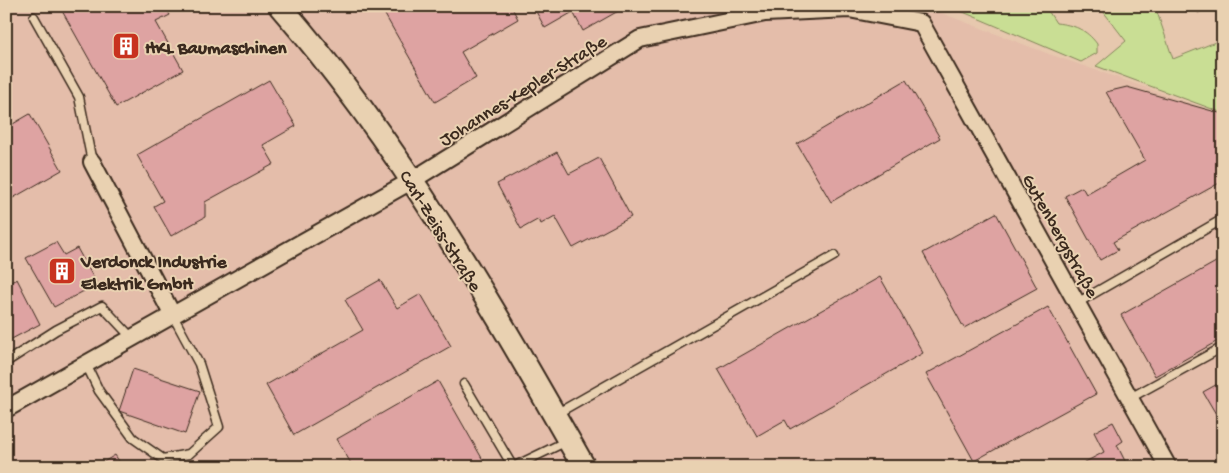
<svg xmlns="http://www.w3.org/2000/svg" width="1229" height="473" viewBox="0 0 1229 473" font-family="'Gochi Hand',sans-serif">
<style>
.built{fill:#e4bdaa}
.green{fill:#c9de94;stroke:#828459}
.building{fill:#dea3a2;stroke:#3b2a1e}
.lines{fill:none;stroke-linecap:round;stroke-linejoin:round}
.lane-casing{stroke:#3b2a1e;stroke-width:11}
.street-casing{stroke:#3b2a1e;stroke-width:20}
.secondary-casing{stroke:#3b2a1e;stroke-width:26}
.lane{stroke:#e9d1b1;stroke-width:8}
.street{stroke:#e9d1b1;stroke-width:16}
.secondary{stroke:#e9d1b1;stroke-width:22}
.labels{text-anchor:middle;stroke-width:4;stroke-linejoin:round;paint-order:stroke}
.poi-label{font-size:19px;font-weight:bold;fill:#3b2a1e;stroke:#e9d1b1;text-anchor:start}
.street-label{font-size:19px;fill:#3b2a1e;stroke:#e9d1b1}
</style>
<rect width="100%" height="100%" fill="#e7c8ae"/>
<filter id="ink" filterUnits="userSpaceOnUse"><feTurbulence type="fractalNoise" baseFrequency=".02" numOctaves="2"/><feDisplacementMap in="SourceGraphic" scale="10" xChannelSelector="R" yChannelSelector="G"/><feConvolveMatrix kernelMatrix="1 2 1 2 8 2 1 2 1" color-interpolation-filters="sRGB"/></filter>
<g filter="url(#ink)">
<polygon class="built" points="6,6 923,6 1049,54 1222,114 1223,467 6,467"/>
<g class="green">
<path d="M949,6H1045L1056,23C1074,25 1086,29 1097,44V53L1081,62Z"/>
<polygon points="1099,6 1155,6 1173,59 1223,39 1223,113 1096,66 1126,41"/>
</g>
<g class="building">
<polygon points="66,6 165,6 170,15 156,22 183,70 116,107 61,9"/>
<polygon points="380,6 511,6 518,19 461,52 476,78 435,102"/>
<polygon points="533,6 627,6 583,31 573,12 545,28"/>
<polygon points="1196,6 1213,6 1198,13"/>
<polygon points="269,80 296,126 263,145 274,164 205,202 205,217 171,236 154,206 163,201 137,155"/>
<polygon points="906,80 940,138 831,202 797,144"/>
<polygon points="1127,87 1223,114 1223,181 1113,242 1118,250 1100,260 1065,196 1082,187 1086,194 1145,160 1106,92"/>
<polygon points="30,114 62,170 6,202 6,128"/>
<polygon points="557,152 569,174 599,158 631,217 573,248 555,216 541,224 539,219 521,229 497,184"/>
<polygon points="996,213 1037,288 964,328 923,253"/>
<polygon points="56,242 64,255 77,248 97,284 54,307 26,258"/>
<polygon points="1223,258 1223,338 1155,376 1121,315"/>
<polygon points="880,277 923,353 790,429 785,420 757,436 718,369"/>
<polygon points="17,279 40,324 6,342 6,284"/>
<polygon points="380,280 397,308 421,294 451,346 294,435 266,385 363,330 345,300"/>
<polygon points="1048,307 1096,394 974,461 926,374"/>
<polygon points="133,369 200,391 185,434 119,411"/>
<polygon points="438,381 487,467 353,467 337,439"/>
<polygon points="1223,381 1223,426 1203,392"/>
<polygon points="1113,422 1123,441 1117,445 1128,467 1076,467 1104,452 1094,432"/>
<polygon points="115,455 123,467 105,467 102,463"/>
</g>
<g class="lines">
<g class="lane-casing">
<g id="lane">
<polyline points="34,17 79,97 92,162"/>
<polyline points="1077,303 1223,219"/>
<polyline points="6,362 56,330 102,306 132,338"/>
<polyline points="86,364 99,391 133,438 163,459 189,454 219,427 199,364 172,314"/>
<polyline points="464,384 513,467"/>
<polyline points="1130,398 1223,347"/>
<polyline points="556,414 834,256"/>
<polyline points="513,467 567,441"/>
</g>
</g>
<g class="street-casing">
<g id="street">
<polyline points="92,162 172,314"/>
<polyline points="6,409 411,181 640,39 765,13 849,9 921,23 1168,467"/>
</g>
</g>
<g class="secondary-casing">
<path id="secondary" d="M280,6C401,145 493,307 584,467"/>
</g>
<use href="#lane" class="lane"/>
<use href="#street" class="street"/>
<use href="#secondary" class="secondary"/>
</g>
</g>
<defs>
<g id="building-square" transform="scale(1.4375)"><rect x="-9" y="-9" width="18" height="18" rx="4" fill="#c8321e" stroke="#e9d1b1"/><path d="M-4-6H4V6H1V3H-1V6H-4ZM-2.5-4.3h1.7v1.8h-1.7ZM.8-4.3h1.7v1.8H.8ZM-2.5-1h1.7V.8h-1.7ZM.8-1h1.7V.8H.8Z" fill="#fff"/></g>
</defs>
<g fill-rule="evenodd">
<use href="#building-square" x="126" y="46"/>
<use href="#building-square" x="62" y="271"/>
</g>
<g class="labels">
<g class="poi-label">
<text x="145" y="53">HKL Baumaschinen</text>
<text x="81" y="267">Verdonck Industrie<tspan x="81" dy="22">Elektrik GmbH</tspan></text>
</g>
<g class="street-label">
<text transform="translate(522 89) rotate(-32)" y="7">Johannes-Kepler-Straße</text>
<text transform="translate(442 230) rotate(58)" y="7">Carl-Zeiss-Straße</text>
<text transform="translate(1062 235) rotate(61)" y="7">Gutenbergstraße</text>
</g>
</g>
<rect width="1229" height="473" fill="none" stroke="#e9d1b1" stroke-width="25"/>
<rect x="12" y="12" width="1204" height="448" fill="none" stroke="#3b2a1e" stroke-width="2" filter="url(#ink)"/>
</svg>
